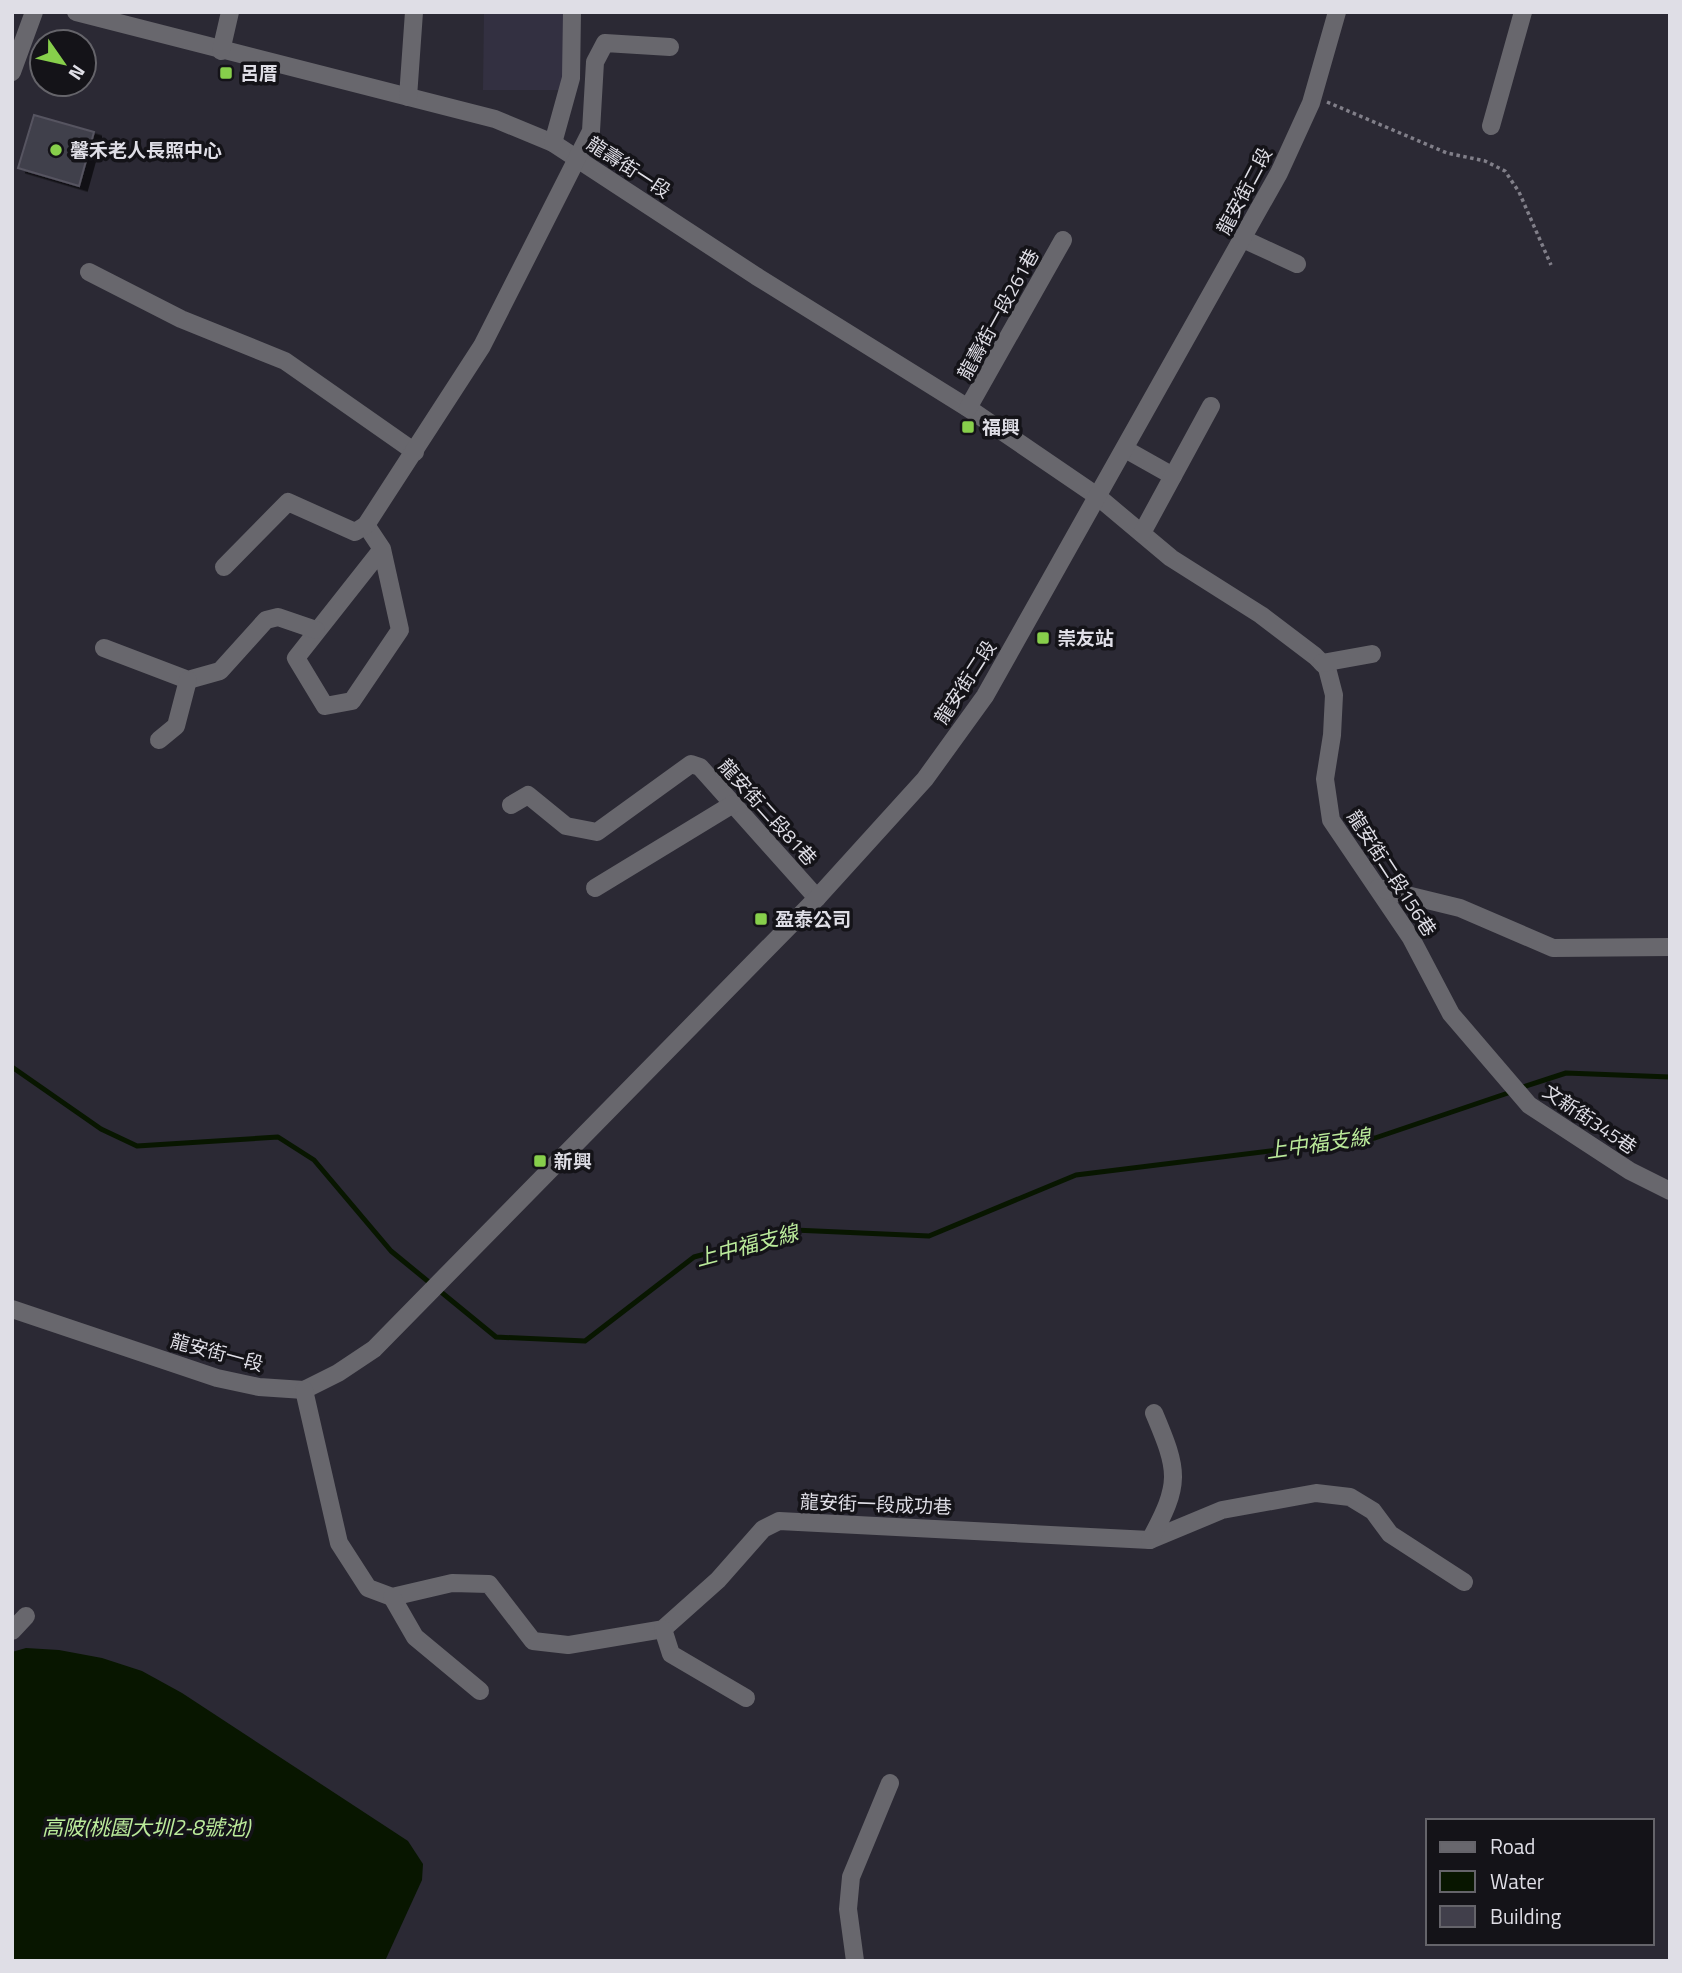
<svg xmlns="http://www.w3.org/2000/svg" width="1682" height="1973" viewBox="0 0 1682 1973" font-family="'Titillium Web','Noto Sans TC',sans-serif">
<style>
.built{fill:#333041}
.water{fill:#081600}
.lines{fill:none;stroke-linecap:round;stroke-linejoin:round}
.stream{stroke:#081600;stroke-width:5}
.building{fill:#413f4b;stroke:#565461;stroke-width:2;filter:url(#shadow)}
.path{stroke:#817f89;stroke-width:3.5;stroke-dasharray:3.5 3.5;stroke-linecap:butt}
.minor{stroke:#68676d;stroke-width:18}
.poi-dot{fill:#87cf4b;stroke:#141318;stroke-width:2.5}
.labels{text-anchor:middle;stroke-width:7;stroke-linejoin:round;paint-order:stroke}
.poi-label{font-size:19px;font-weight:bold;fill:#dfdee6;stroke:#141318;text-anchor:start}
.street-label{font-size:19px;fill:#dfdee6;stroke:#141318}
.water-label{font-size:21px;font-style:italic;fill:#bbeb9b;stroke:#141318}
</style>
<defs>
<filter id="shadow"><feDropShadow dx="8" dy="4.5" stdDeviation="0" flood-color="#0009"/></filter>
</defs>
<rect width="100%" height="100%" fill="#2b2934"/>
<polygon class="built" points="484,12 563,12 563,90 483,90"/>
<polygon class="water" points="26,1648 59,1650 102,1658 142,1671 182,1693 408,1841 423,1864 422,1880 385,1961 12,1961 12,1652"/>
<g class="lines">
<g class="stream">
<polyline points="12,1067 101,1129 137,1146 278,1137 314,1160 391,1251 496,1337 585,1341 694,1257 794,1230 929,1236 1076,1175 1375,1138 1511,1092"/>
<polyline points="1520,1088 1566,1073 1670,1077"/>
</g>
</g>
<polygon class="building" points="34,115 94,132 79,186 18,168"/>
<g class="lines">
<polyline class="path" points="1327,102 1447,153 1485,161 1505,171 1519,192 1551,265"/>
<g class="minor">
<polyline points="76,12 495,119 553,143 756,276 968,408 1097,496 1171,558 1261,615 1315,656 1327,668 1334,695 1332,735 1325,779 1331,820 1411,938 1451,1014 1529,1105 1630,1171 1670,1191"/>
<polyline points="221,51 230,12"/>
<polyline points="12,72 34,12"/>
<polyline points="408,97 414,12"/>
<polyline points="1491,126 1523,12"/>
<polyline points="553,143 571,78 572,12"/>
<polyline points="1243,239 1297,264"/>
<polyline points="89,272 181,319 285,361 415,452"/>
<polyline points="968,408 1063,240"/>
<polyline points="1125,449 1173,476"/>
<polyline points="366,525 382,549 400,630 352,701 325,706 296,658 382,549"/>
<polyline points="1142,533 1211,406"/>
<polyline points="224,567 288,502 355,532 366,525 482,346 591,131 595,62 605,43 670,47"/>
<polyline points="104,648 188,680 220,671 266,620 278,617 316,630"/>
<polyline points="1322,663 1372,654"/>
<polyline points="159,740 176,726 188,680"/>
<polyline points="511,805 528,795 566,826 597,832 691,764 700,767 817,898"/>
<polyline points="595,888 733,804"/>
<polyline points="1378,888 1460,908 1553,948 1670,947"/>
<polyline points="12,1309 217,1378 259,1387 304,1390 338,1373 374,1349 817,898 925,779 985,696 1279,173 1311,103 1337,12"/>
<polyline points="304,1390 339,1543 368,1588 392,1597 452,1583 489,1584 533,1641 568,1645 663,1629 718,1580 763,1529 779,1521 1150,1540 1222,1510 1316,1493 1350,1497 1373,1511 1390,1534 1464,1582"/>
<path d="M1150,1540C1181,1483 1179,1472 1154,1413"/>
<polyline points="392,1597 415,1637 480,1691"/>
<polyline points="663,1629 671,1654 746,1698"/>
<polyline points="12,1631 26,1616"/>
<polyline points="855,1961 848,1909 851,1877 890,1783"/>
</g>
</g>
<g class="poi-dot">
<rect x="219" y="66" width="14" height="14" rx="3.5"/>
<circle cx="56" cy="150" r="7"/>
<rect x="961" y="420" width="14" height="14" rx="3.5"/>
<rect x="1036" y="631" width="14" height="14" rx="3.5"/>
<rect x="754" y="912" width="14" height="14" rx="3.5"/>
<rect x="533" y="1154" width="14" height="14" rx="3.5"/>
</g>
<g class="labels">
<g class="poi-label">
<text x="240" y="80">呂厝</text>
<text x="70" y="157">馨禾老人長照中心</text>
<text x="982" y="434">福興</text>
<text x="1057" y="645">崇友站</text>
<text x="775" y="926">盈泰公司</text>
<text x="554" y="1168">新興</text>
</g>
<g class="street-label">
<text transform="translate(629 167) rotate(33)" y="7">龍壽街一段</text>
<text transform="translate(1244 191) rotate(-62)" y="7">龍安街二段</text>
<text transform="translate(998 314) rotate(-61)" y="7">龍壽街一段261巷</text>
<text transform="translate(965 682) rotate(-57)" y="7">龍安街二段</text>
<text transform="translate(768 812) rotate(48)" y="7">龍安街二段81巷</text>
<text transform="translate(1392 873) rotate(57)" y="7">龍安街二段156巷</text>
<text transform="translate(1590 1119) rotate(34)" y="7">文新街345巷</text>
<text transform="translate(217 1352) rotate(15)" y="7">龍安街一段</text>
<text transform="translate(876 1504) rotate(2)" y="7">龍安街一段成功巷</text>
</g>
<g class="water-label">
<text transform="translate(1318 1144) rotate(-8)" y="7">上中福支線</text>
<text transform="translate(747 1246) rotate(-15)" y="7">上中福支線</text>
<text x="146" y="1835">高陂(桃園大圳2-8號池)</text>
</g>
</g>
<rect width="1682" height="1973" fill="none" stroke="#dfdee6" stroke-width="28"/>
<rect x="1426" y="1819" width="228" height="126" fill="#141318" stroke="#65646a" stroke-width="2"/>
<rect x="1440" y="1842" width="35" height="10" fill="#68676d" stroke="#65646a" stroke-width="2"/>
<text x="1490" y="1854" font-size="21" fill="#dfdee6">Road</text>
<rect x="1440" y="1871" width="35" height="21" fill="#081600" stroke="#65646a" stroke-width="2"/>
<text x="1490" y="1889" font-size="21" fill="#dfdee6">Water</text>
<rect x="1440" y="1906" width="35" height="21" fill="#413f4b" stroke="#65646a" stroke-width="2"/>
<text x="1490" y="1924" font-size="21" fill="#dfdee6">Building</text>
<g transform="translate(63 63) rotate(124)"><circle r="33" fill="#141318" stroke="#65646a" stroke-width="2"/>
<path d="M0-5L12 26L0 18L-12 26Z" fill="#87cf4b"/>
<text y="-10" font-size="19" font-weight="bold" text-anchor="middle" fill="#dfdee6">N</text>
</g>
</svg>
